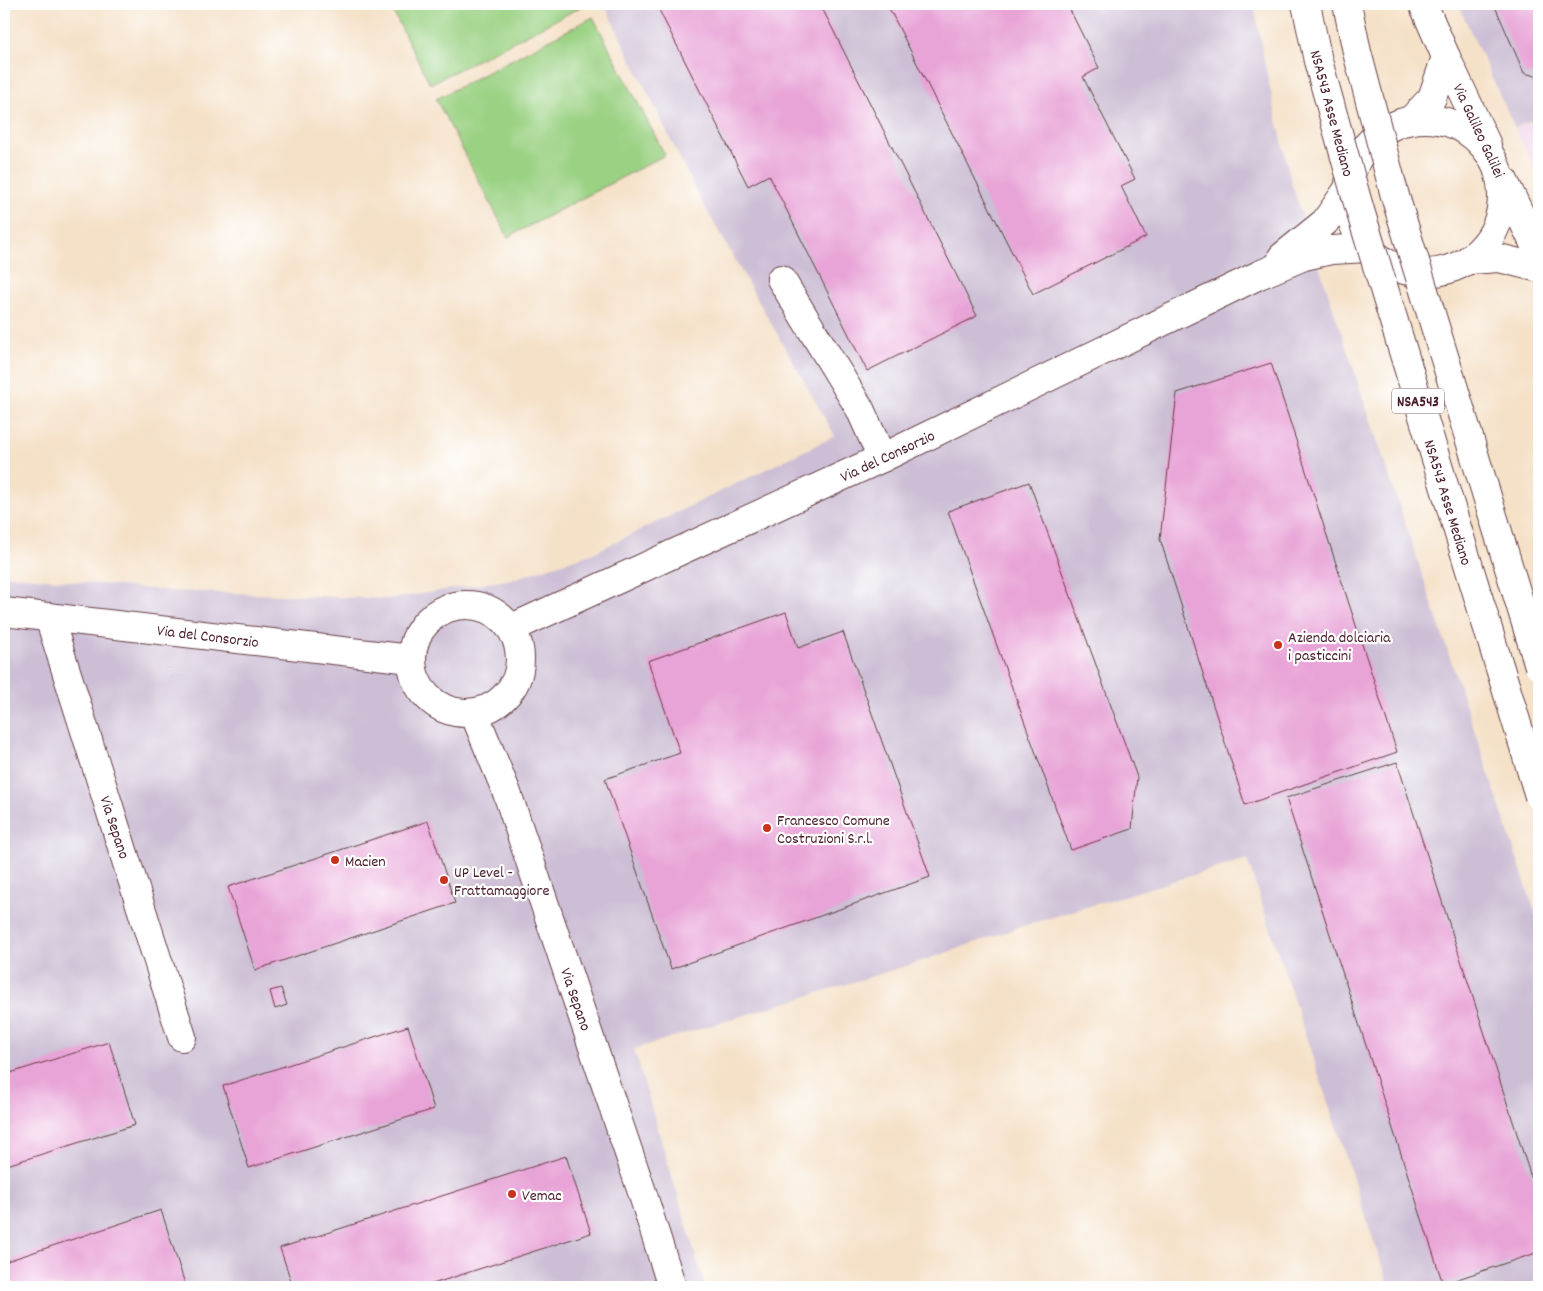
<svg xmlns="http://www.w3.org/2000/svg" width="1543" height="1291" viewBox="0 0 1543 1291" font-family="Dekko,sans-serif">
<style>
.built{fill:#eed0e8}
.industrial{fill:#ccbed4}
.green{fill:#9ad182;stroke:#727856}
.building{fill:#e8a3d7}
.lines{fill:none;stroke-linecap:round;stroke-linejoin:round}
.minor-casing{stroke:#643c43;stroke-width:30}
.minor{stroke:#fff;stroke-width:28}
.highway-bridge-casing{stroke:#643c43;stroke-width:30;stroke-linecap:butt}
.highway-bridge{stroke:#fff;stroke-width:28}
.poi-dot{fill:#c8321e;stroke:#fff;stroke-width:2}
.labels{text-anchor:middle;stroke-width:4.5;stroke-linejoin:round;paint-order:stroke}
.shield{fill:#fff;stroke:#80626b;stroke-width:1}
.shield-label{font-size:15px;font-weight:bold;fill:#4a1f2b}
.street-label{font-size:16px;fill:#4a1f2b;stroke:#fff}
.poi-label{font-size:16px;fill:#4a1f2b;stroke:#fff;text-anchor:start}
</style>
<rect width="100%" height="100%" fill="#fff"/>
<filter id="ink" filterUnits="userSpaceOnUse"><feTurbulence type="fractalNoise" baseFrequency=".02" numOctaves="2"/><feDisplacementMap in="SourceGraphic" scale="10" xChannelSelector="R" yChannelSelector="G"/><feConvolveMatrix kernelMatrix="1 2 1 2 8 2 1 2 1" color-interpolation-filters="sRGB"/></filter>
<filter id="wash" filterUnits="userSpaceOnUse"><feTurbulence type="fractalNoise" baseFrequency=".0096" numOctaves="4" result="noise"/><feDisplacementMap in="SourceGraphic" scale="20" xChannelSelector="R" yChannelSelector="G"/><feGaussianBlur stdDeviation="1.12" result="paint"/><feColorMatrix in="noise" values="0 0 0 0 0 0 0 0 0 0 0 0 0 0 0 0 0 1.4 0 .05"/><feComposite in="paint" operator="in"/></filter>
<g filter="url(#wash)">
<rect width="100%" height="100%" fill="#f5e1c8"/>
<polygon class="built" points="1539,120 1539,180 1515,128"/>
<g class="industrial">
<polygon points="604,4 1254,4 1266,71 1292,185 1539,924 1539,1287 1389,1287 1247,859 1029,924 922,961 634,1049 705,1287 4,1287 4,575 172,591 390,599 513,579 591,554 835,436 697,193"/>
<polygon points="1458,4 1539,4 1539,117 1515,128"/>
</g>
<g class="green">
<polygon points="389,4 584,4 585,5 430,84"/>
<polygon points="593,17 665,155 508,237 436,99"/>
</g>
<g id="blocks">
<g class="building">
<polygon points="656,4 820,4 977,316 867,371 769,175 748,186"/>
<polygon points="887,4 1067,4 1099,68 1083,77 1135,179 1121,186 1146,237 1033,294"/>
<polygon points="1494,4 1539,4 1539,83 1536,76 1524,73"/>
<polygon points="1271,363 1397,752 1245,805 1160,539 1177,393"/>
<polygon points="1029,482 1137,777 1132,829 1071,850 948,511"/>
<polygon points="786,612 798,648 843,632 930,877 671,969 605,779 680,753 648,661"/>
<polygon points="1397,762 1539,1202 1539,1252 1443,1284 1286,798"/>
<polygon points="428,821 455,903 255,970 228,887"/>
<polygon points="281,988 287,1005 275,1009 270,991"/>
<polygon points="408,1026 434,1109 249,1168 223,1086"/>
<polygon points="109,1042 135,1125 4,1166 4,1075"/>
<polygon points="566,1156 591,1233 423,1287 293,1287 280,1248"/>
<polygon points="161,1210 186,1287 4,1287 4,1262"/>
</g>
</g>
</g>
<g filter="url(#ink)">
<use href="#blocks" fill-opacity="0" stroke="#643c43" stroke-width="1"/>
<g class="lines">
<g class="minor-casing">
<g id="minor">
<polyline points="1423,4 1446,57 1487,145"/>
<circle cx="1425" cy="196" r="77"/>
<polyline points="1412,119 1432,98 1446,57"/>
<polyline points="1504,181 1539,254"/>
<polyline points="1282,257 1325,222 1348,189"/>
<polyline points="1470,260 1499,258 1539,268"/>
<polyline points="781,279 860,409 882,458"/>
<circle cx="466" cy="659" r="54"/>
<polyline points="4,612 411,659"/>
<polyline points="49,617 182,1037"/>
<polyline points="512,628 882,458 1259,275 1304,256 1331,250 1369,248"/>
<polyline points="474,713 507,793 642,1192 672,1287"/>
</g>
</g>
<use href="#minor" class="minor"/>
<g class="highway-bridge-casing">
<g id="highway-bridge">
<polyline points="1306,4 1318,61 1359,207 1539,796"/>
<polyline points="1347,4 1357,52 1395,196 1539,666"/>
</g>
</g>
<use href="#highway-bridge" class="highway-bridge"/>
</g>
</g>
<g class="poi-dot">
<circle cx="1278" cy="645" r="5"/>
<circle cx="767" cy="828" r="5"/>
<circle cx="335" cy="860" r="5"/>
<circle cx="444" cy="880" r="5"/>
<circle cx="512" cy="1194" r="5"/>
</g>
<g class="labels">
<rect class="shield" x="1392" y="388.5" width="52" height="25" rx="4"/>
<g class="shield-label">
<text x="1418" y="406">NSA543</text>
</g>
<g class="street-label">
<text transform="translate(1333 113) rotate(75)" y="6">NSA543 Asse Mediano</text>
<text transform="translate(1480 130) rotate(65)" y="6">Via Galileo Galilei</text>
<text transform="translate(887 455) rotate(-25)" y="6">Via del Consorzio</text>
<text transform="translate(1449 502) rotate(73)" y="6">NSA543 Asse Mediano</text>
<text transform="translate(208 635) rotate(7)" y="6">Via del Consorzio</text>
<text transform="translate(116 827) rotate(72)" y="6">Via Sepano</text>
<text transform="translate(577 999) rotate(71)" y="6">Via Sepano</text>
</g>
<g class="poi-label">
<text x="1288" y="642">Azienda dolciaria<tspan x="1288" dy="18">i pasticcini</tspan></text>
<text x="777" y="825">Francesco Comune<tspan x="777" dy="18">Costruzioni S.r.l.</tspan></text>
<text x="345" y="866">Macien</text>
<text x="454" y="877">UP Level -<tspan x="454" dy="18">Frattamaggiore</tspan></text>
<text x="522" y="1200">Vemac</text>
</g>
</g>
<rect width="1543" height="1291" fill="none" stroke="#fff" stroke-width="20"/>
</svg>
